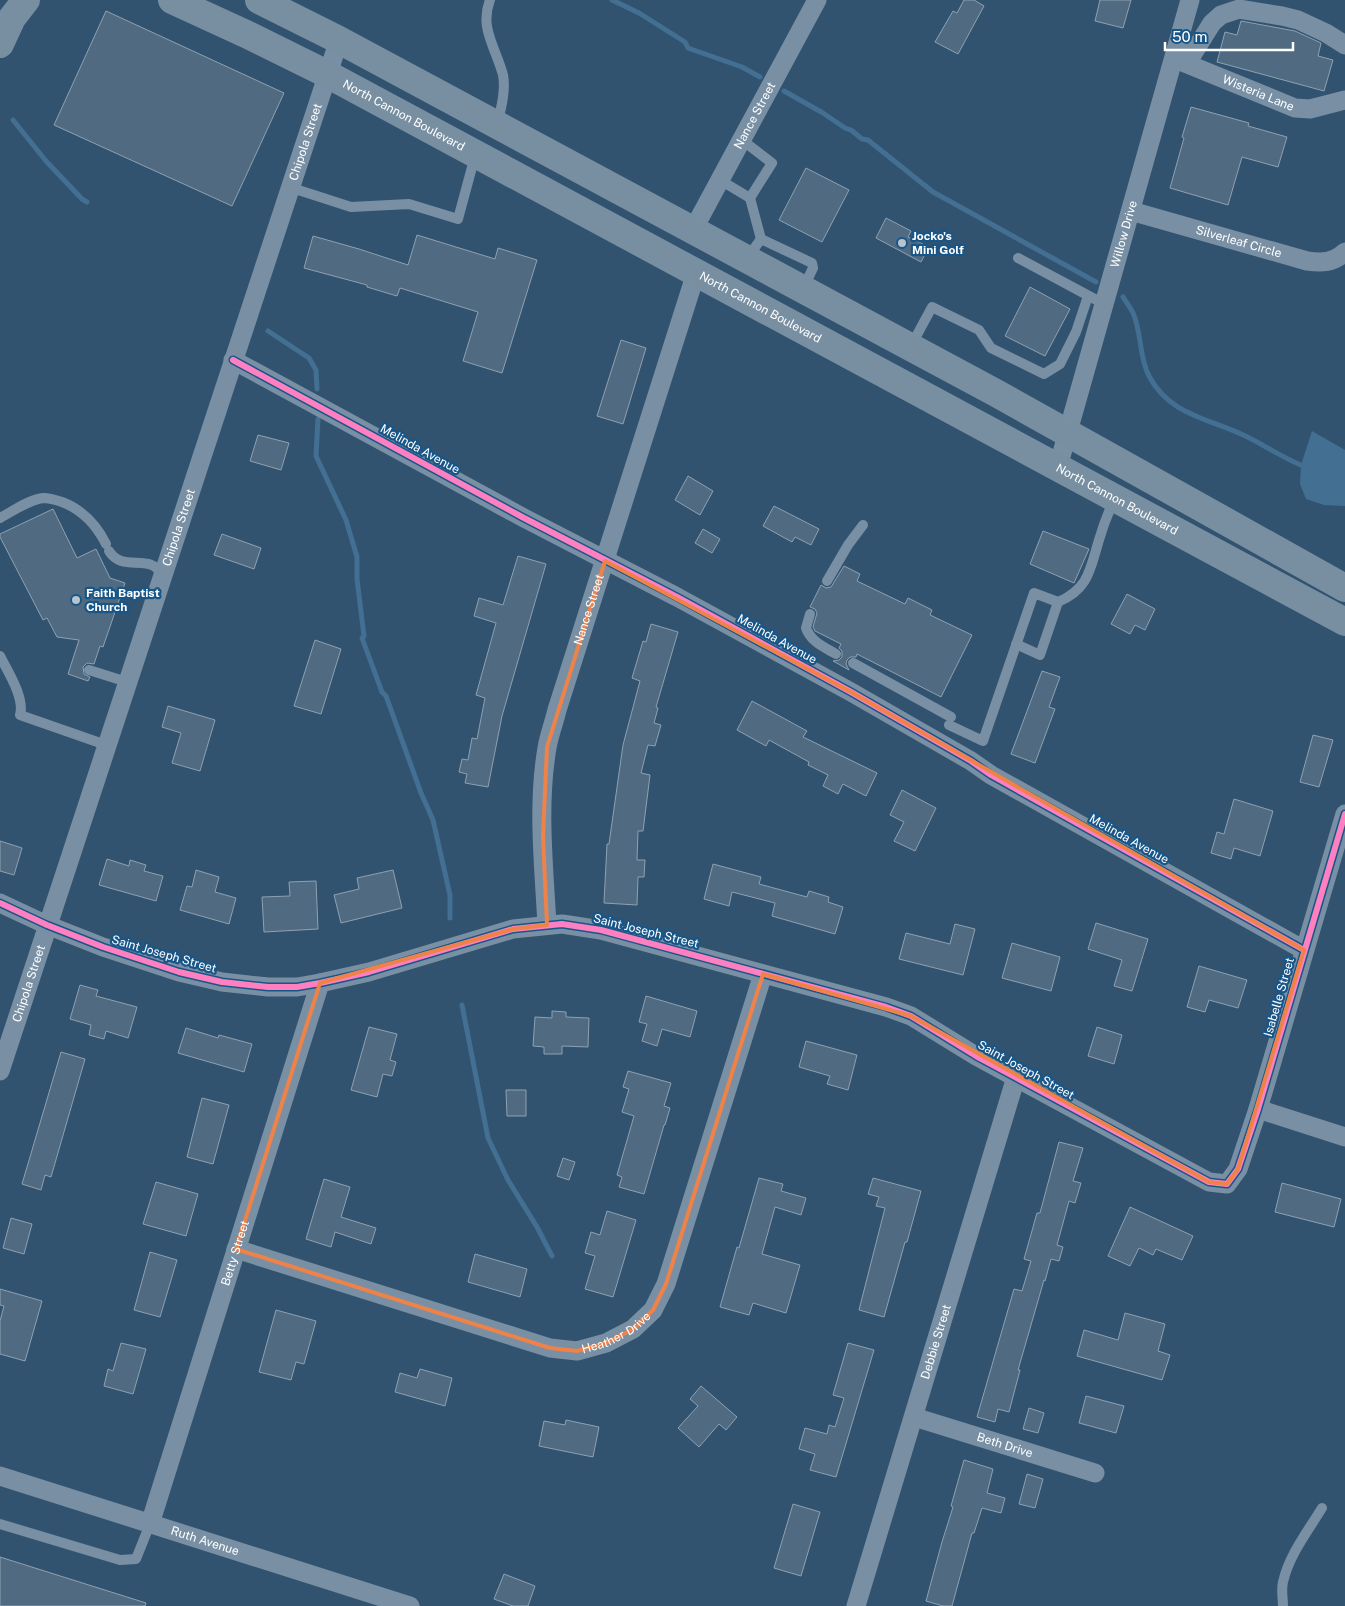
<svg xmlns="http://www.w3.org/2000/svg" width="1345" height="1606" viewBox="0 0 1345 1606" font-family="'Public Sans',sans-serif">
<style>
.water{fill:#436f92}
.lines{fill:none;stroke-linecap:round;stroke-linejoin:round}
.stream{stroke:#436f92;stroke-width:5}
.building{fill:#506b81;stroke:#8da1b2}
.lane{stroke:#7990a4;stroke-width:10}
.street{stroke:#7990a4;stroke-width:19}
.primary{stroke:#788fa2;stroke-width:28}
.cycleway-casing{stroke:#195688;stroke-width:9}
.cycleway{stroke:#ff80c0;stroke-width:6}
.marked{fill:none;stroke:#ee8249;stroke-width:4;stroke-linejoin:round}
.poi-dot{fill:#b7c3cd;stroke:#195688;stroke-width:2}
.labels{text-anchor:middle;stroke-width:4.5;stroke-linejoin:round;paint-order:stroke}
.street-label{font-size:12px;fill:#fff;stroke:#195688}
.poi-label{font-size:12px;font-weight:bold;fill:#fff;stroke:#195688;text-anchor:start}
</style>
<rect width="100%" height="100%" fill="#32536f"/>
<polygon class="water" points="1312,431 1345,450 1345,506 1324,505 1306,499 1300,484 1301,465"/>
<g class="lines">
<g class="stream">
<polyline points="612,0 639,13 685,42 688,48 742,67 760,77"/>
<polyline points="784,91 823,113 845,128 851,130 862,139 868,140 933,192 1096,282"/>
<polyline points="13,120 46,161 82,199 87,202"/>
<path d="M1123,297C1126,302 1130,307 1133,313C1142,333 1139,358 1149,376C1169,414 1206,418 1241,434C1264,444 1283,459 1306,467"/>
<polyline points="268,331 309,358 316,370 317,389"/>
<polyline points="318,419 316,456 346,520 357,557 357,579 364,636 362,638 382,692 386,696 421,793 433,820 450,895 450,918"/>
<polyline points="462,1005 488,1138 508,1180 537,1227 552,1256"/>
</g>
</g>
<g class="building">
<polygon points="964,0 974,0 984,6 958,54 935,42 953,11 957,13"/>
<polygon points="1100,0 1131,0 1123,28 1095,21"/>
<polygon points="106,11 284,93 232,206 54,125"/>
<polygon points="1241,21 1295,31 1321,43 1318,56 1333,60 1324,91 1217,62 1225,32 1237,35"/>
<polygon points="1191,107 1249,123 1248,126 1287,137 1278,167 1242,157 1228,205 1170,188 1184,138 1182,137"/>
<polygon points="806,168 849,190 822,242 779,220"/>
<polygon points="886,218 911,231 908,237 929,247 921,262 876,238"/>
<polygon points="417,235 495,259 498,248 537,260 502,373 463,361 478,312 400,288 397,296 367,287 367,285 304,268 313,236 359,249 408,265"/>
<polygon points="1030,287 1070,309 1045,356 1005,336"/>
<polygon points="621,340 646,348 623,424 597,416"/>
<polygon points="258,435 289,443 281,470 250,461"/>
<polygon points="688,476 713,491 700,515 675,500"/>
<polygon points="774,506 819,529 811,545 795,537 792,542 763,526"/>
<polygon points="53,509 77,558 96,549 110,578 125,583 103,647 100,646 94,664 87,663 83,667 84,674 90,677 88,681 68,674 79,640 57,637 47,618 43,620 0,537 0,534"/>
<polygon points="703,529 720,539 712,553 695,543"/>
<polygon points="1043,531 1089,549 1074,583 1030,564"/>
<polygon points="222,534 261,548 254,569 214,555"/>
<polygon points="518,556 546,564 502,716 488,787 465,783 467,774 459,772 462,759 468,760 472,738 477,739 485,698 476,695 496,623 474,616 479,598 503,605"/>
<polygon points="844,566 860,574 857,581 905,604 908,598 932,610 930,615 972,635 941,697 857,654 856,657 850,657 847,660 846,664 849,670 833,661 839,660 842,657 842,651 839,648 841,644 815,631 813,627 817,613 815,609 810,607 821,585 826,588 831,587"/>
<polygon points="1127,594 1155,609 1145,630 1135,625 1130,634 1111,624"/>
<polygon points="651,624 678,632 656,707 658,708 654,723 661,725 655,746 648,745 641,773 650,775 643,831 638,831 637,860 645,860 644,877 638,877 637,905 604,903 607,844 609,844 623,745 640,681 632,678 643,641 646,642"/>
<polygon points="315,640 341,649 321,714 294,706"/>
<polygon points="1042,671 1060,677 1049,707 1055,709 1035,763 1011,754"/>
<polygon points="752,701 807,731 803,737 877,773 866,796 843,784 838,794 823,786 828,775 808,765 809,762 769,740 766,746 737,730"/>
<polygon points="168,706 215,720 200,771 172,763 181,733 162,727"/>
<polygon points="1313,735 1333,740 1319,787 1300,782"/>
<polygon points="902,790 936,808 915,851 894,841 904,822 890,815"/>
<polygon points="1234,799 1273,811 1260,856 1234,848 1231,859 1211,853 1217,832 1224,834"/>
<polygon points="0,841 22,848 14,875 0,871"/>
<polygon points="107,859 129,866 130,860 146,865 144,871 163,876 156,901 99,885"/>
<polygon points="713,864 761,877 759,884 807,897 809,891 829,897 828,902 843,907 835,934 772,916 775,903 732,892 729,906 704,899"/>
<polygon points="196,870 219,877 215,892 236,898 229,924 180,910 187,886 192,887"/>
<polygon points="393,870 402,908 341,923 334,895 359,889 357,878"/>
<polygon points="316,881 318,929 264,932 262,897 290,896 289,882"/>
<polygon points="1096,923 1148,939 1132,991 1114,986 1122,960 1088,949"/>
<polygon points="955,924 975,929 963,975 899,959 906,933 950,944"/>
<polygon points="1012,943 1060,957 1051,991 1002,978"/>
<polygon points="1199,966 1247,980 1238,1008 1209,1000 1205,1012 1187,1007"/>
<polygon points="80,985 98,990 96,996 137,1007 128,1038 106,1031 104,1039 89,1035 91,1025 70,1019"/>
<polygon points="646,996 697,1011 690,1037 662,1029 657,1046 642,1041 647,1024 639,1022"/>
<polygon points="552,1011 566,1012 566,1017 589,1018 588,1047 562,1046 562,1054 544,1054 544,1047 533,1046 535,1017 552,1018"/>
<polygon points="369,1027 397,1034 390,1060 396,1062 392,1076 383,1074 377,1097 351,1090"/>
<polygon points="1097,1027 1122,1035 1114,1064 1088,1056"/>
<polygon points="186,1028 218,1038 219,1035 252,1044 244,1072 178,1053"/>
<polygon points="806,1041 857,1055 848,1090 827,1084 830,1076 799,1067"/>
<polygon points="61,1052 85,1059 51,1177 45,1175 41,1190 22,1184"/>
<polygon points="628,1071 671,1083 664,1106 670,1108 665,1125 664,1125 644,1194 619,1187 622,1177 617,1175 634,1116 622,1112 629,1089 623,1087"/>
<polygon points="506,1090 526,1090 526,1116 507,1116"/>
<polygon points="202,1098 229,1105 213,1164 187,1157"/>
<polygon points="1059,1142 1083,1148 1073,1181 1081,1183 1075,1203 1069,1201 1057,1245 1063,1247 1059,1261 1051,1259 1045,1281 1044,1280 1018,1370 1020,1370 1009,1412 998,1409 995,1422 977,1417 1014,1289 1022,1291 1031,1261 1024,1259 1037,1213 1040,1213"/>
<polygon points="563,1158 575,1162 569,1180 557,1176"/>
<polygon points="759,1178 783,1184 781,1191 806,1198 801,1215 775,1207 762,1254 800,1265 786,1313 753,1303 749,1315 720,1307 737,1247 739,1248"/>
<polygon points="873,1178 921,1191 907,1242 905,1242 884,1317 859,1310 885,1208 876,1206 879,1197 868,1194"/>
<polygon points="324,1179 350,1187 341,1217 376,1228 371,1244 335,1232 331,1247 306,1239"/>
<polygon points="156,1182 198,1194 186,1236 143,1224"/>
<polygon points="1282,1183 1341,1199 1334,1227 1275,1212"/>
<polygon points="1130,1207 1193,1236 1182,1260 1156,1249 1153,1255 1139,1248 1130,1266 1108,1256"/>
<polygon points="607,1211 636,1220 613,1297 585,1289 595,1256 585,1253 591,1232 600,1235"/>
<polygon points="11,1218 32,1224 24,1254 3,1248"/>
<polygon points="150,1252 177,1260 160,1317 134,1310"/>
<polygon points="475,1254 527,1269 520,1297 468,1282"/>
<polygon points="0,1289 42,1301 25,1361 0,1354 0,1321 4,1306 0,1305"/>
<polygon points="276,1310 316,1321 304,1364 296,1362 291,1380 259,1372"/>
<polygon points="1125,1313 1165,1324 1158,1351 1170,1355 1162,1380 1077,1356 1084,1330 1118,1340"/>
<polygon points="121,1343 146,1349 133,1394 104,1386 108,1369 113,1371"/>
<polygon points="848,1343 874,1350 836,1477 810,1470 815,1454 799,1449 805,1428 827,1434 829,1425 835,1427 844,1398 833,1395"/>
<polygon points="420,1369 452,1378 445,1406 395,1392 400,1373 417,1378"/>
<polygon points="701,1386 737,1417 726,1430 719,1424 699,1447 678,1428 698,1406 690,1399"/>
<polygon points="1086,1396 1124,1406 1116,1433 1079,1423"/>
<polygon points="1029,1408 1044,1413 1038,1433 1023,1429"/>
<polygon points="566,1420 599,1427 593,1457 539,1446 544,1421 565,1425"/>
<polygon points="964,1460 993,1469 987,1493 1005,1498 1001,1513 982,1508 974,1533 972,1533 952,1606 943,1606 926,1601 942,1542 953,1507 951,1506"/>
<polygon points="1027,1474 1043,1479 1035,1508 1019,1504"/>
<polygon points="793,1504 820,1512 801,1576 774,1568"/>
<polygon points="0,1557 146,1603 145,1606 0,1606"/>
<polygon points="504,1574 535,1586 528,1606 513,1606 494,1599"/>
</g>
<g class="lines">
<g class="lane">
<path d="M490,0C479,28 496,48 503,75C506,90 501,109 497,125"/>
<polyline points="742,140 772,163 750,198"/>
<polyline points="720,180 750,198 761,239"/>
<polyline points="289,187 351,207 409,204 458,219 475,156"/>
<polyline points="748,257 761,239 812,263 813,268 803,289"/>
<polyline points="1018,258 1104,304"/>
<polyline points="911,346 932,307 979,330 991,348 1044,374 1060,364 1076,332 1088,296"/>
<path d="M0,518C13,511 28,500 43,498C49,498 56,500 62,502C83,510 96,524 106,544"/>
<path d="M109,551C123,574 151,551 162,576"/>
<polyline points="827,581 848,545 863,525"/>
<path d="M1058,602C1089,589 1090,569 1099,540C1103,526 1108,513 1114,500"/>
<path d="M810,614L806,628C811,642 824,647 836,654"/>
<path d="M0,656C8,672 25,698 20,715L106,745"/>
<polyline points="853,663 951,717"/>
<polyline points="89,670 127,682"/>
<polyline points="949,725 983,741 1034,593 1058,602 1040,655 1016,644"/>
<polyline points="0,1524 120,1560 136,1559 150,1524"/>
<path d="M1283,1606C1283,1598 1281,1590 1283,1582C1289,1555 1308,1531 1322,1508"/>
</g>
<g class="street">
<path id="s1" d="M1175,59L1295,108L1310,109L1345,100"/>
<polyline points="1187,63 1212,23 1221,15 1239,9 1282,16 1298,20 1326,33 1345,45"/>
<path id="s2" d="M1131,211L1307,261C1322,263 1333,263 1345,252"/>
<path id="s3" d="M693,230L817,0"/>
<polyline points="233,360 524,518 677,597 851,692 971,761 991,775 1304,950"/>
<path id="s4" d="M1058,467L1190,0"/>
<polyline points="0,903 47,925 103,947 179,972 222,982 268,987 297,987 320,983 369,972 513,929 562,924 601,930 886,1007 911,1016 976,1056 1209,1182 1227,1184 1238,1169 1258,1109 1345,814"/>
<path id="s5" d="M547,925C544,867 537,806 547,748C549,735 554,723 557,710L696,273"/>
<path id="s6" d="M0,1071L339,40"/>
<polyline points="1258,1109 1345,1137"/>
<path id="s7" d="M236,1249L550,1348L577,1351L606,1343L633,1329L653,1310L666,1284L763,974"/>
<path id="s8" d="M914,1417L1095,1473"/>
<path id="s9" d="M0,1476L410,1606"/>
<path id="s10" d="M150,1524L320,983"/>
<path id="s11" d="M856,1606L1016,1077"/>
</g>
<g class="primary">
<path id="s12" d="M172,0L246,34L327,74L1345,622"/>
<polyline points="259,0 339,40 996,393 1345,588"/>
<polyline points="0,44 12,18 26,0"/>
</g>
<g class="cycleway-casing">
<g id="cycleway">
<polyline points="233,360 524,518 677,597 851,692 971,761 991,775 1304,950"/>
<polyline points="0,903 47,925 103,947 179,972 222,982 268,987 297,987 320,983 369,972 513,929 562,924 601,930 886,1007 911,1016 976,1056 1209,1182 1227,1184 1238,1169 1258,1109 1345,814"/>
</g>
</g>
<use href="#cycleway" class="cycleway"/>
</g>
<path class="marked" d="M605,561L851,692L1304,950L1238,1169L1227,1184L1209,1182L911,1016L763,974L666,1284L653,1310L633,1329L606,1343L577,1351L550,1348L236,1249L320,983L513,929L547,925L543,836L547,747Z"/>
<g class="poi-dot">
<circle cx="902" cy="243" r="5"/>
<circle cx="76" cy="600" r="5"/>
</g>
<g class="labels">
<g class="street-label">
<text dy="4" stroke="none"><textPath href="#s1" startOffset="90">Wisteria Lane</textPath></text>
<text dy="4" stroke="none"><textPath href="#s12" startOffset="259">North Cannon Boulevard</textPath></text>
<text dy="4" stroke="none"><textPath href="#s3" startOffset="130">Nance Street</textPath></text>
<text dy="4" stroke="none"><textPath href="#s6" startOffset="978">Chipola Street</textPath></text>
<text dy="4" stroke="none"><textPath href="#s4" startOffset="242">Willow Drive</textPath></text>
<text dy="4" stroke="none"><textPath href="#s2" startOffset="112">Silverleaf Circle</textPath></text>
<text dy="4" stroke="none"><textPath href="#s12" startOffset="664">North Cannon Boulevard</textPath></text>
<text transform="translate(420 449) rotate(29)" y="4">Melinda Avenue</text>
<text dy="4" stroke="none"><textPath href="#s12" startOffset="1069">North Cannon Boulevard</textPath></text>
<text dy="4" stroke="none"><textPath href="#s6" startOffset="572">Chipola Street</textPath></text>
<text dy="4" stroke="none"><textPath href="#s5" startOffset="322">Nance Street</textPath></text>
<text transform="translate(777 639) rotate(29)" y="4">Melinda Avenue</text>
<text transform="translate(1129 839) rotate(29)" y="4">Melinda Avenue</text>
<text transform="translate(646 931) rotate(14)" y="4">Saint Joseph Street</text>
<text transform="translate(164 954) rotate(16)" y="4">Saint Joseph Street</text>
<text dy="4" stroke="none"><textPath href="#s6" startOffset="92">Chipola Street</textPath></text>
<text transform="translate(1279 997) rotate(-74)" y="4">Isabelle Street</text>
<text transform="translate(1026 1070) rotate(29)" y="4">Saint Joseph Street</text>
<text dy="4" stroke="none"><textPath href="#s10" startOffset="284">Betty Street</textPath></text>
<text dy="4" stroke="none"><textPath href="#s7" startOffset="400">Heather Drive</textPath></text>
<text dy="4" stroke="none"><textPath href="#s11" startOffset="276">Debbie Street</textPath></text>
<text dy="4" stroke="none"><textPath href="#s8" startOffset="95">Beth Drive</textPath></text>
<text dy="4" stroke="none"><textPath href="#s9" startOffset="215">Ruth Avenue</textPath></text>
</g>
<g class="poi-label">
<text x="912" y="240">Jocko's<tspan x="912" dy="14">Mini Golf</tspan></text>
<text x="86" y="597">Faith Baptist<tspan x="86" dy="14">Church</tspan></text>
</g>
</g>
<path d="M1165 42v8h128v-8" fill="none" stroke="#ffffff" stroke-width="2.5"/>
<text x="1172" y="42" font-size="15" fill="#ffffff" stroke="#195688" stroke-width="4" paint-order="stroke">50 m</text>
</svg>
